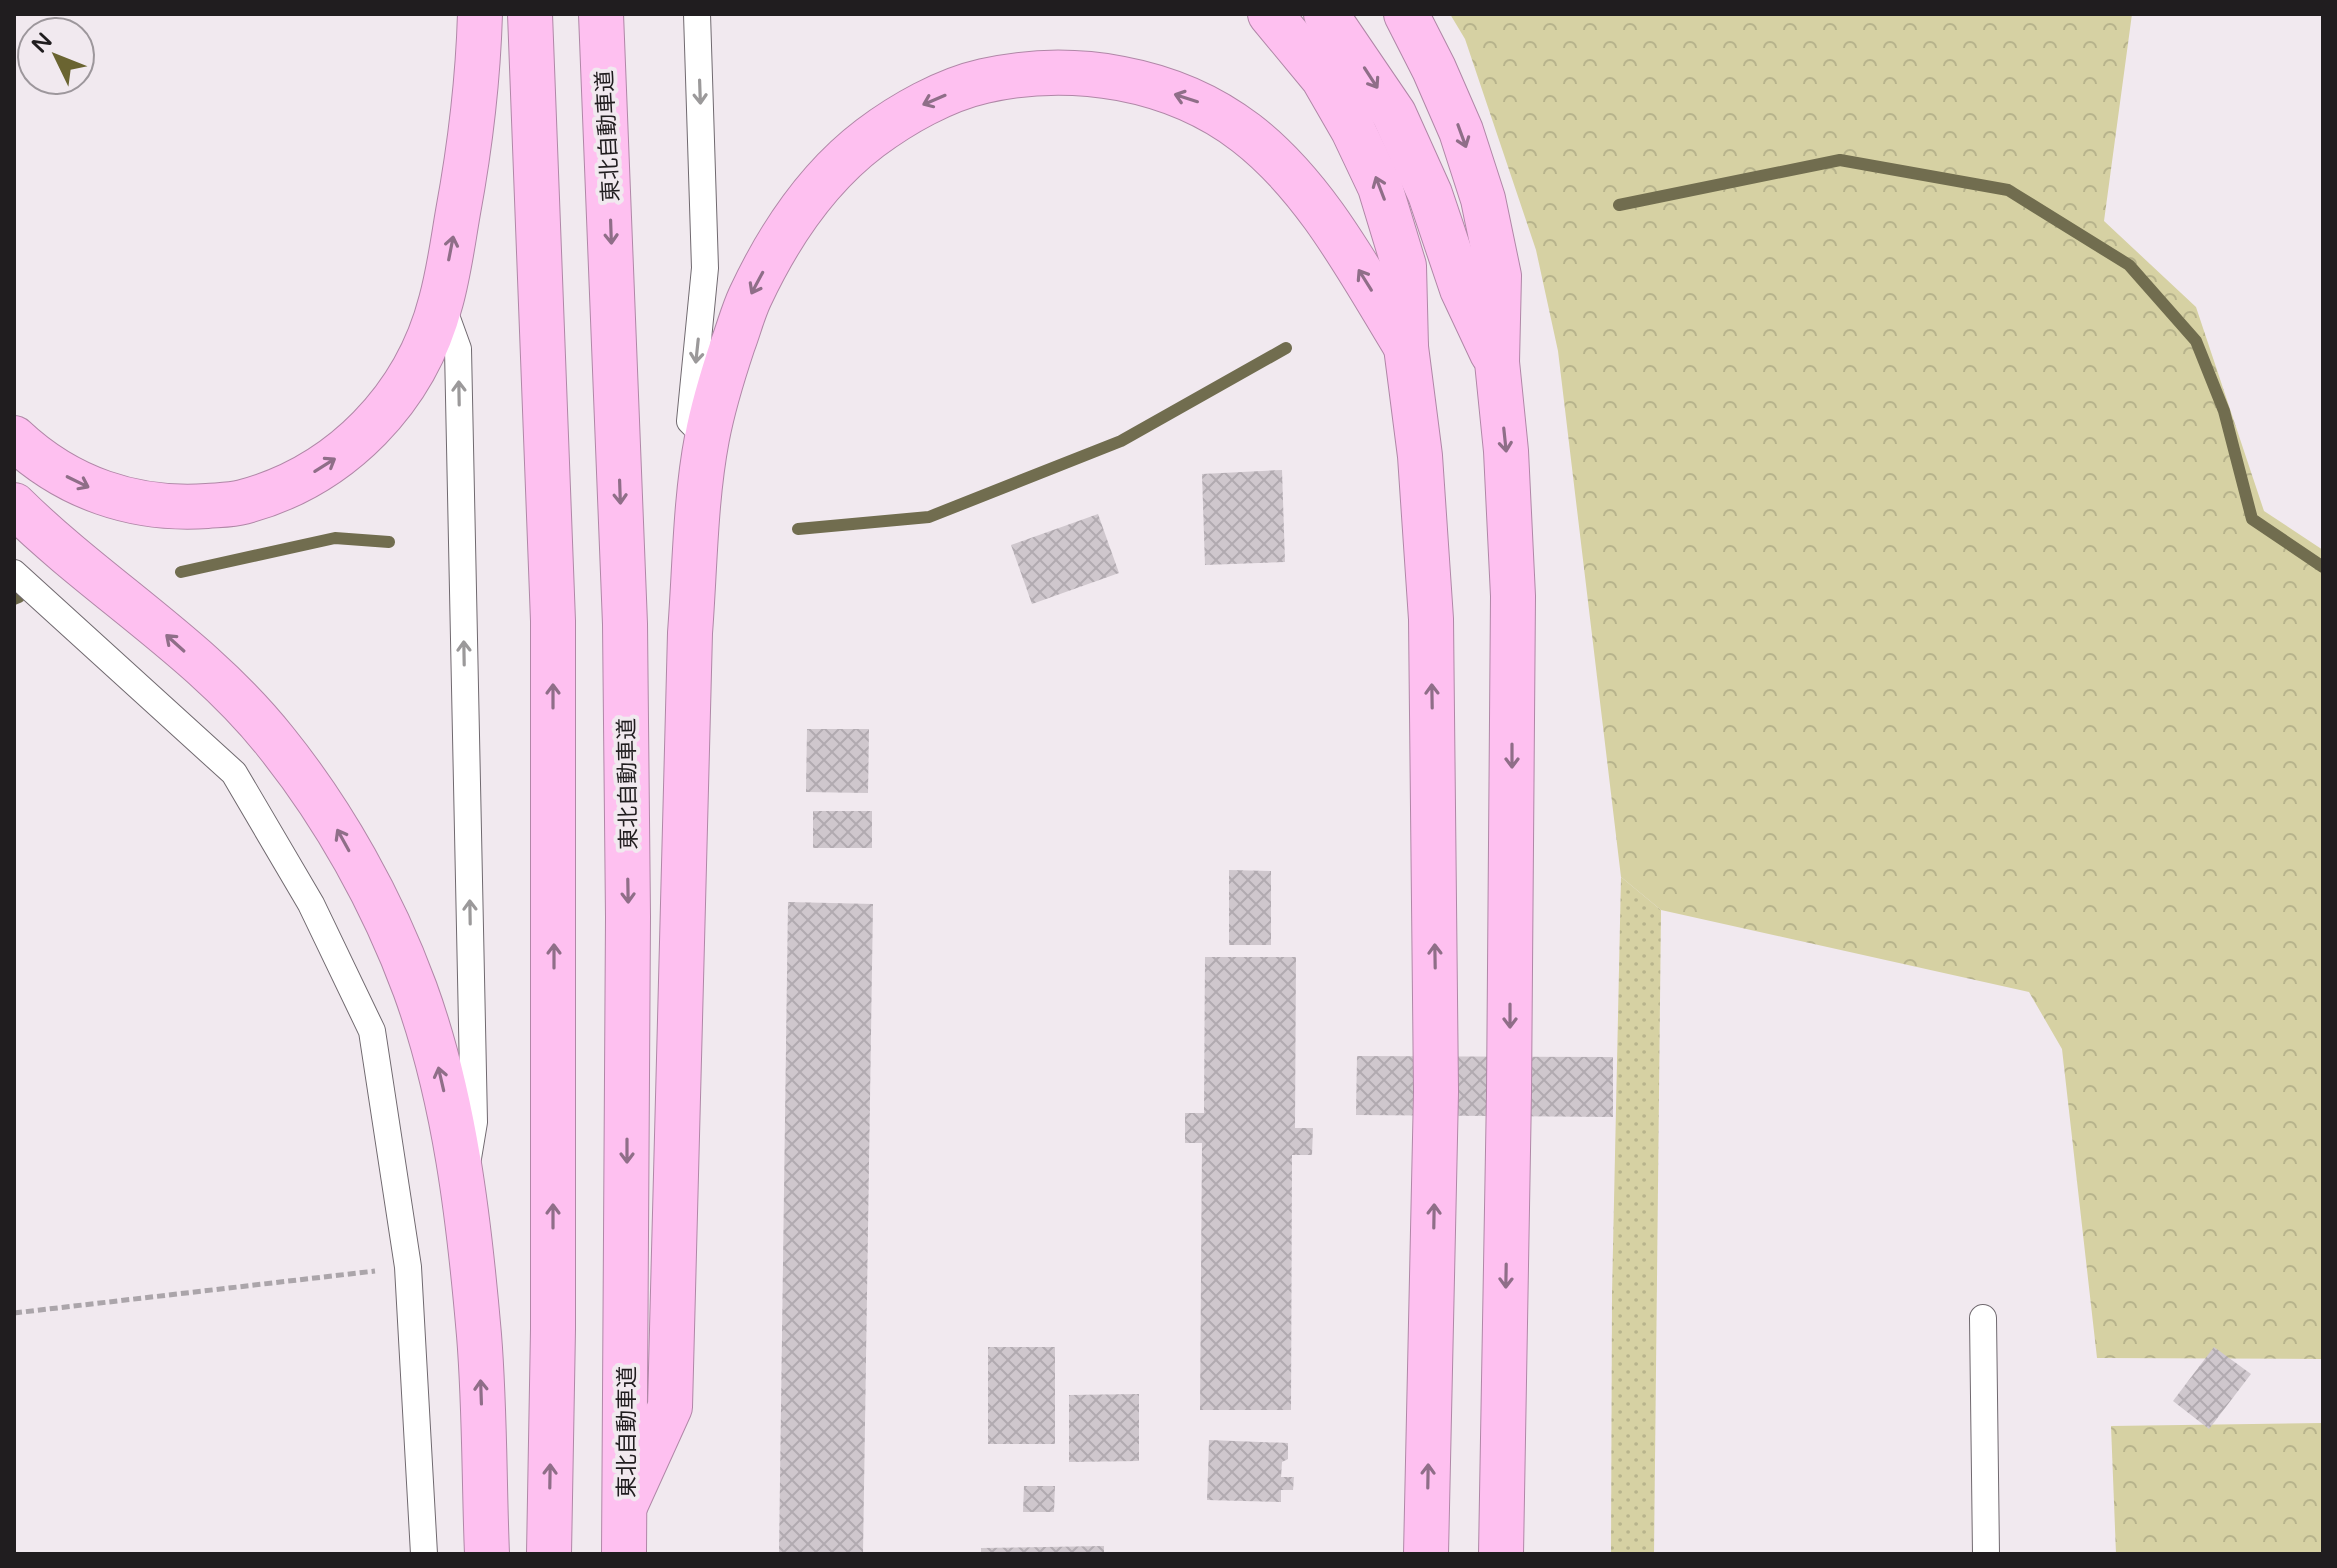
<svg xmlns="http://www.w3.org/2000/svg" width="2337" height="1568" viewBox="0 0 2337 1568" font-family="'Varela Round','Noto Sans JP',sans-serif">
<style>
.grass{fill:url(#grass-dots)}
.forest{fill:url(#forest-crowns)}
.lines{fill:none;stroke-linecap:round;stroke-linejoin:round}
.stream{stroke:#716d4f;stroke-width:12}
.building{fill:url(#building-cross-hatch)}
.service-casing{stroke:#70696f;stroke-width:28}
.motorway-casing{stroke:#b087a7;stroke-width:46}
.path{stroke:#aba5aa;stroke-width:5;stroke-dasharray:8 4;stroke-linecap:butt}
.service{stroke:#fff;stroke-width:26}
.motorway{stroke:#fec0f0;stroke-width:44}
.oneway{stroke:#8f6e88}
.oneway2{stroke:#9b999a}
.labels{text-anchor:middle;stroke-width:8;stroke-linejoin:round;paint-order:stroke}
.street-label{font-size:22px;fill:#201d1f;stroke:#f1e9ef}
</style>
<defs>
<pattern id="grass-dots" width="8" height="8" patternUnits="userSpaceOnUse" patternTransform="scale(2)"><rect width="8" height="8" fill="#d6d1a3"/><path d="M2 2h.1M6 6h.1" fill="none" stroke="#b7b38c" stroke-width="1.8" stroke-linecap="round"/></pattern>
<pattern id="forest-crowns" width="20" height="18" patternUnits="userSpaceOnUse" patternTransform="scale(2)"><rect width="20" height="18" fill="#d6d1a3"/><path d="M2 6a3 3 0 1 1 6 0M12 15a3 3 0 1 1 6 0" fill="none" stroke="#b7b38c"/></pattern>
<pattern id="building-cross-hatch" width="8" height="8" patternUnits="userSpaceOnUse" patternTransform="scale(2)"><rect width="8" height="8" fill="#cfc7cd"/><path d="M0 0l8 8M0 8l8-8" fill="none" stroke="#b1aab0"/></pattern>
</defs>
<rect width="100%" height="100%" fill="#f1e9ef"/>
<polygon class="grass" points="1621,877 1661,910 1654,1554 1611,1554 1612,1294"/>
<g class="forest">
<polygon points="1450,14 2132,14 2104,221 2196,307 2264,511 2323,550 2323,1359 2097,1358 2062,1049 2029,992 1661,910 1621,877 1558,351 1536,250 1465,39"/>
<polygon points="2323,1423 2323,1554 2116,1554 2111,1426"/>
</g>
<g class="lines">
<g class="stream">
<polyline points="1619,205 1840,160 2008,190 2129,265 2196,341 2224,411 2252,519 2323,567"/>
<polyline points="798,529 929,517 1121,441 1286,348"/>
<polyline points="181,572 335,538 389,542"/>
<polyline points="14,599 19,597"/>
</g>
</g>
<g class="building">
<polygon points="1282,470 1285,562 1205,565 1202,474"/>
<polygon points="1098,514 1119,573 1032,604 1011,545"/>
<polygon points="807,729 869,729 868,793 806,792"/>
<rect x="813" y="811" width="59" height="37"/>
<polygon points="1229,870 1271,871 1271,945 1229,945"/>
<polygon points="788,902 873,904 863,1554 779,1554"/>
<polygon points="1205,957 1296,957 1295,1128 1313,1128 1312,1155 1292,1155 1291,1410 1200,1410 1202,1143 1185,1143 1185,1113 1204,1113"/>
<polygon points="1357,1056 1613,1057 1613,1117 1356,1115"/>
<rect x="988" y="1347" width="67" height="97"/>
<polygon points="2214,1347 2251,1374 2209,1429 2173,1401"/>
<polygon points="1139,1394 1139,1461 1069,1462 1069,1395"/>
<polygon points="1209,1440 1288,1443 1288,1459 1282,1462 1281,1477 1294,1477 1293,1490 1281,1490 1281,1502 1207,1500"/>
<polygon points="1024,1486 1055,1486 1054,1512 1023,1512"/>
<polygon points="1104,1546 1104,1554 981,1554 981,1548"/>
</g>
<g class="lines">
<g class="service-casing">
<g id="service">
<polyline points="697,14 705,268 690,421 702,433"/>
<polyline points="441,302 458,349 474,1122 468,1158"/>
<polyline points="14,573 234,773 311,904 372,1031 408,1267 424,1554"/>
<polyline points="1983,1318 1986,1554"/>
</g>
</g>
<g class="motorway-casing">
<g id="motorway">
<polyline points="530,14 553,621 553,1329 549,1554"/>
<polyline points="601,14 625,624 628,917 624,1554"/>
<polyline points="1270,14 1323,78 1353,130 1380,187 1404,266 1406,347 1420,456 1431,619 1436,1092 1426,1554"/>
<polyline points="1326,14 1394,114 1430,194 1462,289 1492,353"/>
<polyline points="1406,14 1434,69 1461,131 1483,199 1499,276 1497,362 1506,451 1513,596 1509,1093 1501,1554"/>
<path d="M14,438C67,488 134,511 207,506C219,505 232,505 243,502C341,476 416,398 441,301C449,272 453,241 458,212C470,147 478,80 480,14"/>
<path d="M14,505C97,587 202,649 275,741C334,814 383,902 415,989C455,1099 469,1219 479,1335C485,1408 484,1481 487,1554"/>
<path d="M626,1504L670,1407L690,633C695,568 695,501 707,438C713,406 723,374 733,344C739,328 743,312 750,297C778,237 816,179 870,138C902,114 944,90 984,81C1072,61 1173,77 1246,133C1316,187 1360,272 1406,347"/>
</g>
</g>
<polyline class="path" points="14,1313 375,1271"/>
<use href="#service" class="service"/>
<use href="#motorway" class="motorway"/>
</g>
<defs><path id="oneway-shaft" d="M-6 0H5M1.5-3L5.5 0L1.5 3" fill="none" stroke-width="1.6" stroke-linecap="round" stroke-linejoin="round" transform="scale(2)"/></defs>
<g class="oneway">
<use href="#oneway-shaft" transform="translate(1371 78) rotate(57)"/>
<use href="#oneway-shaft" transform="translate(1186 98) rotate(-162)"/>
<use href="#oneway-shaft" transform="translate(934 100) rotate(157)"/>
<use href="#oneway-shaft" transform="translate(1462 136) rotate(70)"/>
<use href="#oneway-shaft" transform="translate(1380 188) rotate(-111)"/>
<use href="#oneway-shaft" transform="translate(611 232) rotate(88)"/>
<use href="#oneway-shaft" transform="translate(451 248) rotate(-79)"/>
<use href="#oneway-shaft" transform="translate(1365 280) rotate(-122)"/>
<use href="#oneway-shaft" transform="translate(757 283) rotate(118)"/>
<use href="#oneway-shaft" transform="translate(1505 440) rotate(84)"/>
<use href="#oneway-shaft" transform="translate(325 465) rotate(-32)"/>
<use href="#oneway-shaft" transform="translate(78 482) rotate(26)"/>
<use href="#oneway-shaft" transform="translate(620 492) rotate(88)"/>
<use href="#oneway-shaft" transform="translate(175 643) rotate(-138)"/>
<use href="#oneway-shaft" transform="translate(553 696) rotate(-90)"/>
<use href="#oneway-shaft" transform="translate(1432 696) rotate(-91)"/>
<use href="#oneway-shaft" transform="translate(1512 756) rotate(90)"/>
<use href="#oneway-shaft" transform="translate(343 840) rotate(-119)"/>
<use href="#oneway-shaft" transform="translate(628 891) rotate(89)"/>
<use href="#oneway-shaft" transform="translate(554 956) rotate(-90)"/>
<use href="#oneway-shaft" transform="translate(1435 956) rotate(-91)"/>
<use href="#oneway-shaft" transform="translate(1510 1016) rotate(90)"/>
<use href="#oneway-shaft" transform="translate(441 1079) rotate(-103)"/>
<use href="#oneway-shaft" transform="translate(627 1151) rotate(90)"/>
<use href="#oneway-shaft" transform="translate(553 1216) rotate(-90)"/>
<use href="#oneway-shaft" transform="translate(1434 1216) rotate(-89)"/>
<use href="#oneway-shaft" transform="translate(1506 1276) rotate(91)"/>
<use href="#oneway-shaft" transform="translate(481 1392) rotate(-92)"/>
<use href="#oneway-shaft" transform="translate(550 1476) rotate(-89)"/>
<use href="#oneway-shaft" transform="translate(1428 1476) rotate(-89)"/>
</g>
<g class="oneway2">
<use href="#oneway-shaft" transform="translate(700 92) rotate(88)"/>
<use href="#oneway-shaft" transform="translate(697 351) rotate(96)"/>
<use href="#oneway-shaft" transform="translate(459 393) rotate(-91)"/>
<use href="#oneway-shaft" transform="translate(464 653) rotate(-91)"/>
<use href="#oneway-shaft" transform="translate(470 912) rotate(-91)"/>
</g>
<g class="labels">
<g class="street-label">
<text transform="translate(607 136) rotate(-93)" y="8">東北自動車道</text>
<text transform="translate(627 784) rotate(-91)" y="8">東北自動車道</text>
<text transform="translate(626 1432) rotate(-90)" y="8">東北自動車道</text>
</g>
</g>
<rect width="2337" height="1568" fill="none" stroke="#201d1f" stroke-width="32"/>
<g transform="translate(56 56) rotate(313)"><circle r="38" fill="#f1e9ef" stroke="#9d979c" stroke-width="2"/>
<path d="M0-6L14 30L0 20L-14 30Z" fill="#6a6431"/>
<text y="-12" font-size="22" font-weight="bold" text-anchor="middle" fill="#201d1f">N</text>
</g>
</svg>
